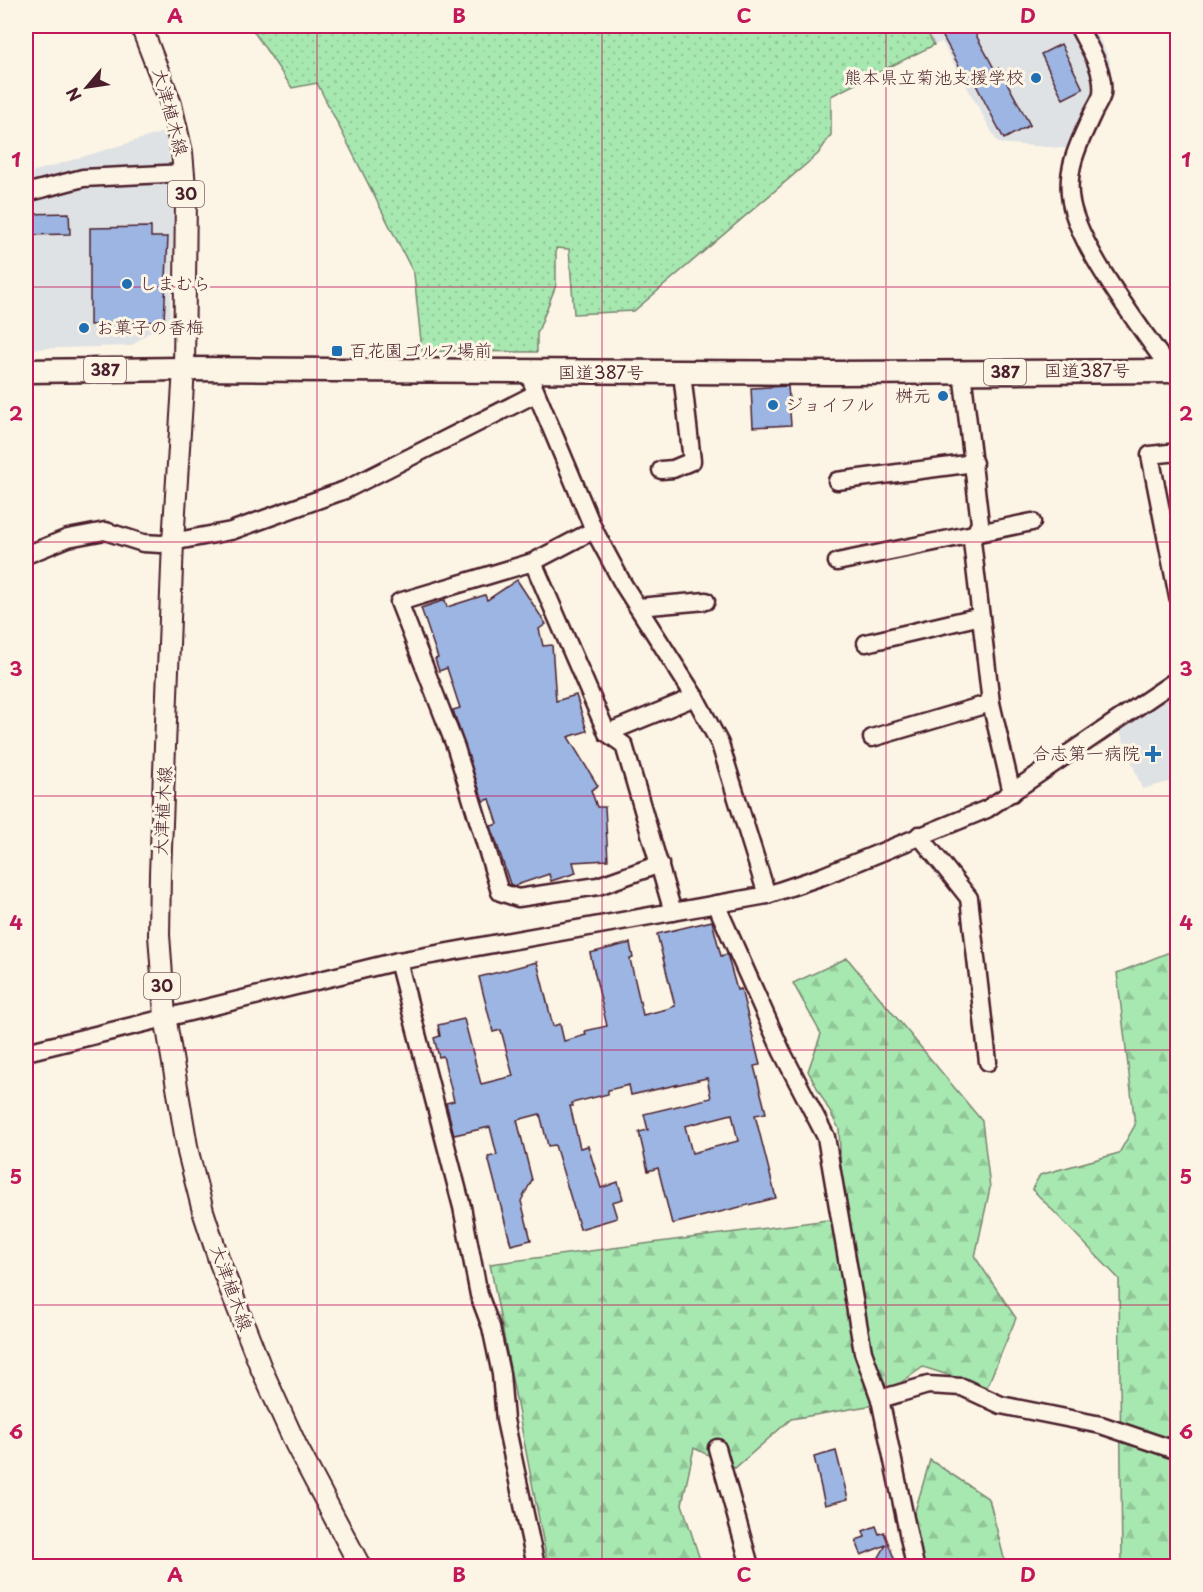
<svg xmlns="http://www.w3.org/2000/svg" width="1203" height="1592" viewBox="0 0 1203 1592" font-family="'Playpen Sans','Klee One',sans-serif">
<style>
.built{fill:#dfe2e4}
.grass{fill:url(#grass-dots);stroke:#78846e;stroke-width:1.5}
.forest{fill:url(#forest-firs);stroke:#78846e;stroke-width:1.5}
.building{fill:#9cb5e2;stroke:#4a1f2b;stroke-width:1.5;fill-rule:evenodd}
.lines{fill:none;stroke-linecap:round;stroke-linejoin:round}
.minor-casing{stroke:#4a1f2b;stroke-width:21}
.major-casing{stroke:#4a1f2b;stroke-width:24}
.highway-casing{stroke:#4a1f2b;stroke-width:27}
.minor{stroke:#fcf5e5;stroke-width:16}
.major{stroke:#fcf5e5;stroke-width:20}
.highway{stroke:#fcf5e5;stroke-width:22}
.grid{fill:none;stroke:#c2185b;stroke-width:1.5;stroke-opacity:0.55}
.poi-dot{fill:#1f6fb2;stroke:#fcf5e5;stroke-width:2}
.labels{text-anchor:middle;stroke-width:6;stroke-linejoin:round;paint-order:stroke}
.shield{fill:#fcf5e5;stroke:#7f5f63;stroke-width:1.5}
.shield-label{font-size:16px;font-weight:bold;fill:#4a1f2b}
.poi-label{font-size:18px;fill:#4a1f2b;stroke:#fcf5e5;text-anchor:start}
.street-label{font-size:18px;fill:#4a1f2b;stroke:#fcf5e5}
.neatline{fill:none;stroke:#c2185b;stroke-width:2}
.grid-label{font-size:20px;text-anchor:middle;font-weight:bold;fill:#c2185b}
</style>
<defs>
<pattern id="grass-dots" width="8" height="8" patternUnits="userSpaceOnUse" patternTransform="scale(1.5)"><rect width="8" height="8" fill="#a7e8b1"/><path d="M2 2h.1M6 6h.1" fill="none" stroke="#91c798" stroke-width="1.8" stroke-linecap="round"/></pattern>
<pattern id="forest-firs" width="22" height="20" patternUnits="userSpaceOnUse" patternTransform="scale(1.5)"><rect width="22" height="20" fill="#a7e8b1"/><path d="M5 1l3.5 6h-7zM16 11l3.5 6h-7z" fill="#91c798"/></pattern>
</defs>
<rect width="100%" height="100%" fill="#fcf5e5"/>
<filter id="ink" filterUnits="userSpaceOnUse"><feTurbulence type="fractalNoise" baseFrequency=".0167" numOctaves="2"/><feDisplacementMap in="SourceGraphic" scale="12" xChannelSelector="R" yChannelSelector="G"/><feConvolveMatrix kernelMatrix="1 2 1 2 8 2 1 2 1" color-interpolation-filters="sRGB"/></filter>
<g filter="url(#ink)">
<g class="built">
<polygon points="924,26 1093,26 1110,60 1111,96 1085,150 998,143 942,42 934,45"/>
<polygon points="167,131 174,219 170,317 131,346 26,349 26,174"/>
<polygon points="1177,685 1177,780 1142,789 1119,729"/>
</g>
<polygon class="grass" points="250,26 924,26 934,45 831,96 831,135 818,154 634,311 574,314 569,249 556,248 556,285 537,334 537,352 422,351 414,274 317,83 292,88"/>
<g class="forest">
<polygon points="1177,949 1177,1566 1122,1566 1119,1279 1032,1189 1040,1175 1119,1153 1135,1125 1117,973"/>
<polygon points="847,958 982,1121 990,1188 975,1257 1016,1318 987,1387 923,1367 868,1406 791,1419 735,1468 694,1448 682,1504 702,1566 548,1566 490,1264 843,1218 839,1129 808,1071 821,1034 793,983"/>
<polygon points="930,1460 989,1499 1006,1566 918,1566 911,1525"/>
</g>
<g class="building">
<polygon points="937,26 971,26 995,70 999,68 1030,125 1004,139 974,81 969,84"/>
<polygon points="1061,44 1083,89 1063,99 1041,54"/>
<polygon points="69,213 70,234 26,235 26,214"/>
<polygon points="151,227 151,237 168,237 164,321 90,325 90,228"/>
<polygon points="788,386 791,425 753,427 751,388"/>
<polygon points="517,580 546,624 539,629 543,646 552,645 556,701 576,695 587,731 568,737 598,786 591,790 597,807 605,807 608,860 573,862 576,873 551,881 549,874 514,886 510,884 491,826 498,824 490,799 483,801 453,710 460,708 447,668 439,671 435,659 438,658 421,608 445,600 447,607 485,595 487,600"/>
<path d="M712,921L721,956L727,954L737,990L741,989L760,1065L754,1066L766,1113L755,1115L776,1198L672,1224L658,1168L648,1171L639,1132L648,1130L644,1114L711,1098L707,1078L631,1095L629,1085L608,1090V1094L572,1103L573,1106H570L580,1148L588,1146L601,1188L618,1182L623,1199L612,1202L617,1218L580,1229L555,1145L548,1146L540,1114L517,1120L532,1180L521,1201L531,1240L511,1245L488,1157L497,1155L490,1127L454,1135L446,1103L454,1101L443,1056L439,1057L434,1038L440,1036L438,1025L464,1019L481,1084L513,1076L501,1030L493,1032L479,977L537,962L553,1026L560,1024L564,1041L586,1035L585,1031L607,1026L590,953L630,943L633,958L630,959L643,1015L667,1009L675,1006L657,934ZM732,1114L738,1141L692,1153L685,1126Z"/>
<polygon points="836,1451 848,1499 825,1505 814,1457"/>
<polygon points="876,1526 879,1534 884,1532 897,1566 874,1566 886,1545 861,1555 856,1540 865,1537 863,1531"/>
</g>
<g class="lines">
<g class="minor-casing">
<g id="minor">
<path d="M1078,26C1088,46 1105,70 1102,94C1101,100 1095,108 1092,115C1079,143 1065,169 1071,202C1080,250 1142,329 1171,371"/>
<polyline points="26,193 83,178 185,173"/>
<polyline points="962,372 980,523 972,541 991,703 1012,793"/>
<polyline points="528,373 594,530 623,584 695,697 720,744 767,895"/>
<polyline points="1178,452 1150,455 1178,597"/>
<polyline points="661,470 673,469 692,461 682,373"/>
<polyline points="837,481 974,463"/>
<polyline points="594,530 533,562 399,602 456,748 500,892 518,898 598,886 660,864"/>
<polyline points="26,555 68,538 105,531 143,543 161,544 231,531 345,490 535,394"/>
<polyline points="533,562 607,733 624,745 673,912"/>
<polyline points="837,562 1032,522"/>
<polyline points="638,607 706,601"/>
<polyline points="866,643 981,616"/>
<polyline points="607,733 695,697"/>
<polyline points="872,738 991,703"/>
<polyline points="919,835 969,898 988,1062"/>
<polyline points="716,904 782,1052 826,1137 863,1352 880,1399 915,1566"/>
<polyline points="398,961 462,1207 479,1295 491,1327 501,1374 505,1420 536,1566"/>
<polyline points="26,1052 398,961 767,895 823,876 987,809 1178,679"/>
<polyline points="880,1399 928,1385 962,1387 1001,1405 1101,1425 1178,1451"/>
<polyline points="717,1448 750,1566"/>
</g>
</g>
<g class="major-casing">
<polyline id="major" points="141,26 171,104 182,152 186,198 184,369 173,542 160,874 159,935 165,1016 188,1152 203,1211 220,1263 261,1368 296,1445 360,1566"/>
</g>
<g class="highway-casing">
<polyline id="highway" points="26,371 184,369 833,373 1178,371"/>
</g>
<use href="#minor" class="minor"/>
<use href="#major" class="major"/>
<use href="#highway" class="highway"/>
</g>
</g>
<path class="grid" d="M317,26V1566M602,26V1566M886,26V1566M26,287H1178M26,542H1178M26,796H1178M26,1050H1178M26,1305H1178"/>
<g class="poi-dot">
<circle cx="1036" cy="78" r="6"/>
<circle cx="127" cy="284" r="6"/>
<circle cx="84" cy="328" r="6"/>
<rect x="331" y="345" width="12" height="12" rx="3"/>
<circle cx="943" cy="396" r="6"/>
<circle cx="773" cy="405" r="6"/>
<path d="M1150 745h6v6h6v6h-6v6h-6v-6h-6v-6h6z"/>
</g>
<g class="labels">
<g class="shield">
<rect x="168" y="181" width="36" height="26" rx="4.5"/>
<rect x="84" y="357" width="42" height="26" rx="4.5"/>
<rect x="984" y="359" width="42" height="26" rx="4.5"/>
<rect x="144" y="973" width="36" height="26" rx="4.5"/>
</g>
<g class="shield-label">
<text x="186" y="200">30</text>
<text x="105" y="376">387</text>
<text x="1005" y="378">387</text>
<text x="162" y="992">30</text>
</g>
<g class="poi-label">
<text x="1024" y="84" text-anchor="end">熊本県立菊池支援学校</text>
<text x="139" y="290">しまむら</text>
<text x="96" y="334">お菓子の香梅</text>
<text x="349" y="357">百花園ゴルフ場前</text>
<text x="931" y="402" text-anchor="end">桝元</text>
<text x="785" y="411">ジョイフル</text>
<text x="1140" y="760" text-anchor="end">合志第一病院</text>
</g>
<g class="street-label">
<text transform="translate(170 112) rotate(75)" y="6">大津植木線</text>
<text x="1087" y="377">国道387号</text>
<text x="601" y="379">国道387号</text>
<text transform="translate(163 811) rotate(-87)" y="6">大津植木線</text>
<text transform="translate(231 1288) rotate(70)" y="6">大津植木線</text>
</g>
</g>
<rect width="1203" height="1592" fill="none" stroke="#fcf5e5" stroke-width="66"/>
<g transform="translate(87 87) rotate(241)" stroke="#fcf5e5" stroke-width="4.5" paint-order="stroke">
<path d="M0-4.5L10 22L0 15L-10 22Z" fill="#4a1f2b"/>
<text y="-9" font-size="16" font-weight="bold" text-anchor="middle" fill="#4a1f2b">N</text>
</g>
<rect x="33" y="33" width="1137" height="1526" class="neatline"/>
<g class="grid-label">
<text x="175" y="23">A</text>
<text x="459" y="23">B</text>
<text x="744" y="23">C</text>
<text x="1028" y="23">D</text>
<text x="16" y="167">1</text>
<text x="1186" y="167">1</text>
<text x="16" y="421">2</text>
<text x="1186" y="421">2</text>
<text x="16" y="676">3</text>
<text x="1186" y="676">3</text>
<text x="16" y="930">4</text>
<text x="1186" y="930">4</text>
<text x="16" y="1184">5</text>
<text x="1186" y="1184">5</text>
<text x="16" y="1439">6</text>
<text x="1186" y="1439">6</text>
<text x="175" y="1582">A</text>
<text x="459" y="1582">B</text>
<text x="744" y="1582">C</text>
<text x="1028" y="1582">D</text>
</g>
</svg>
